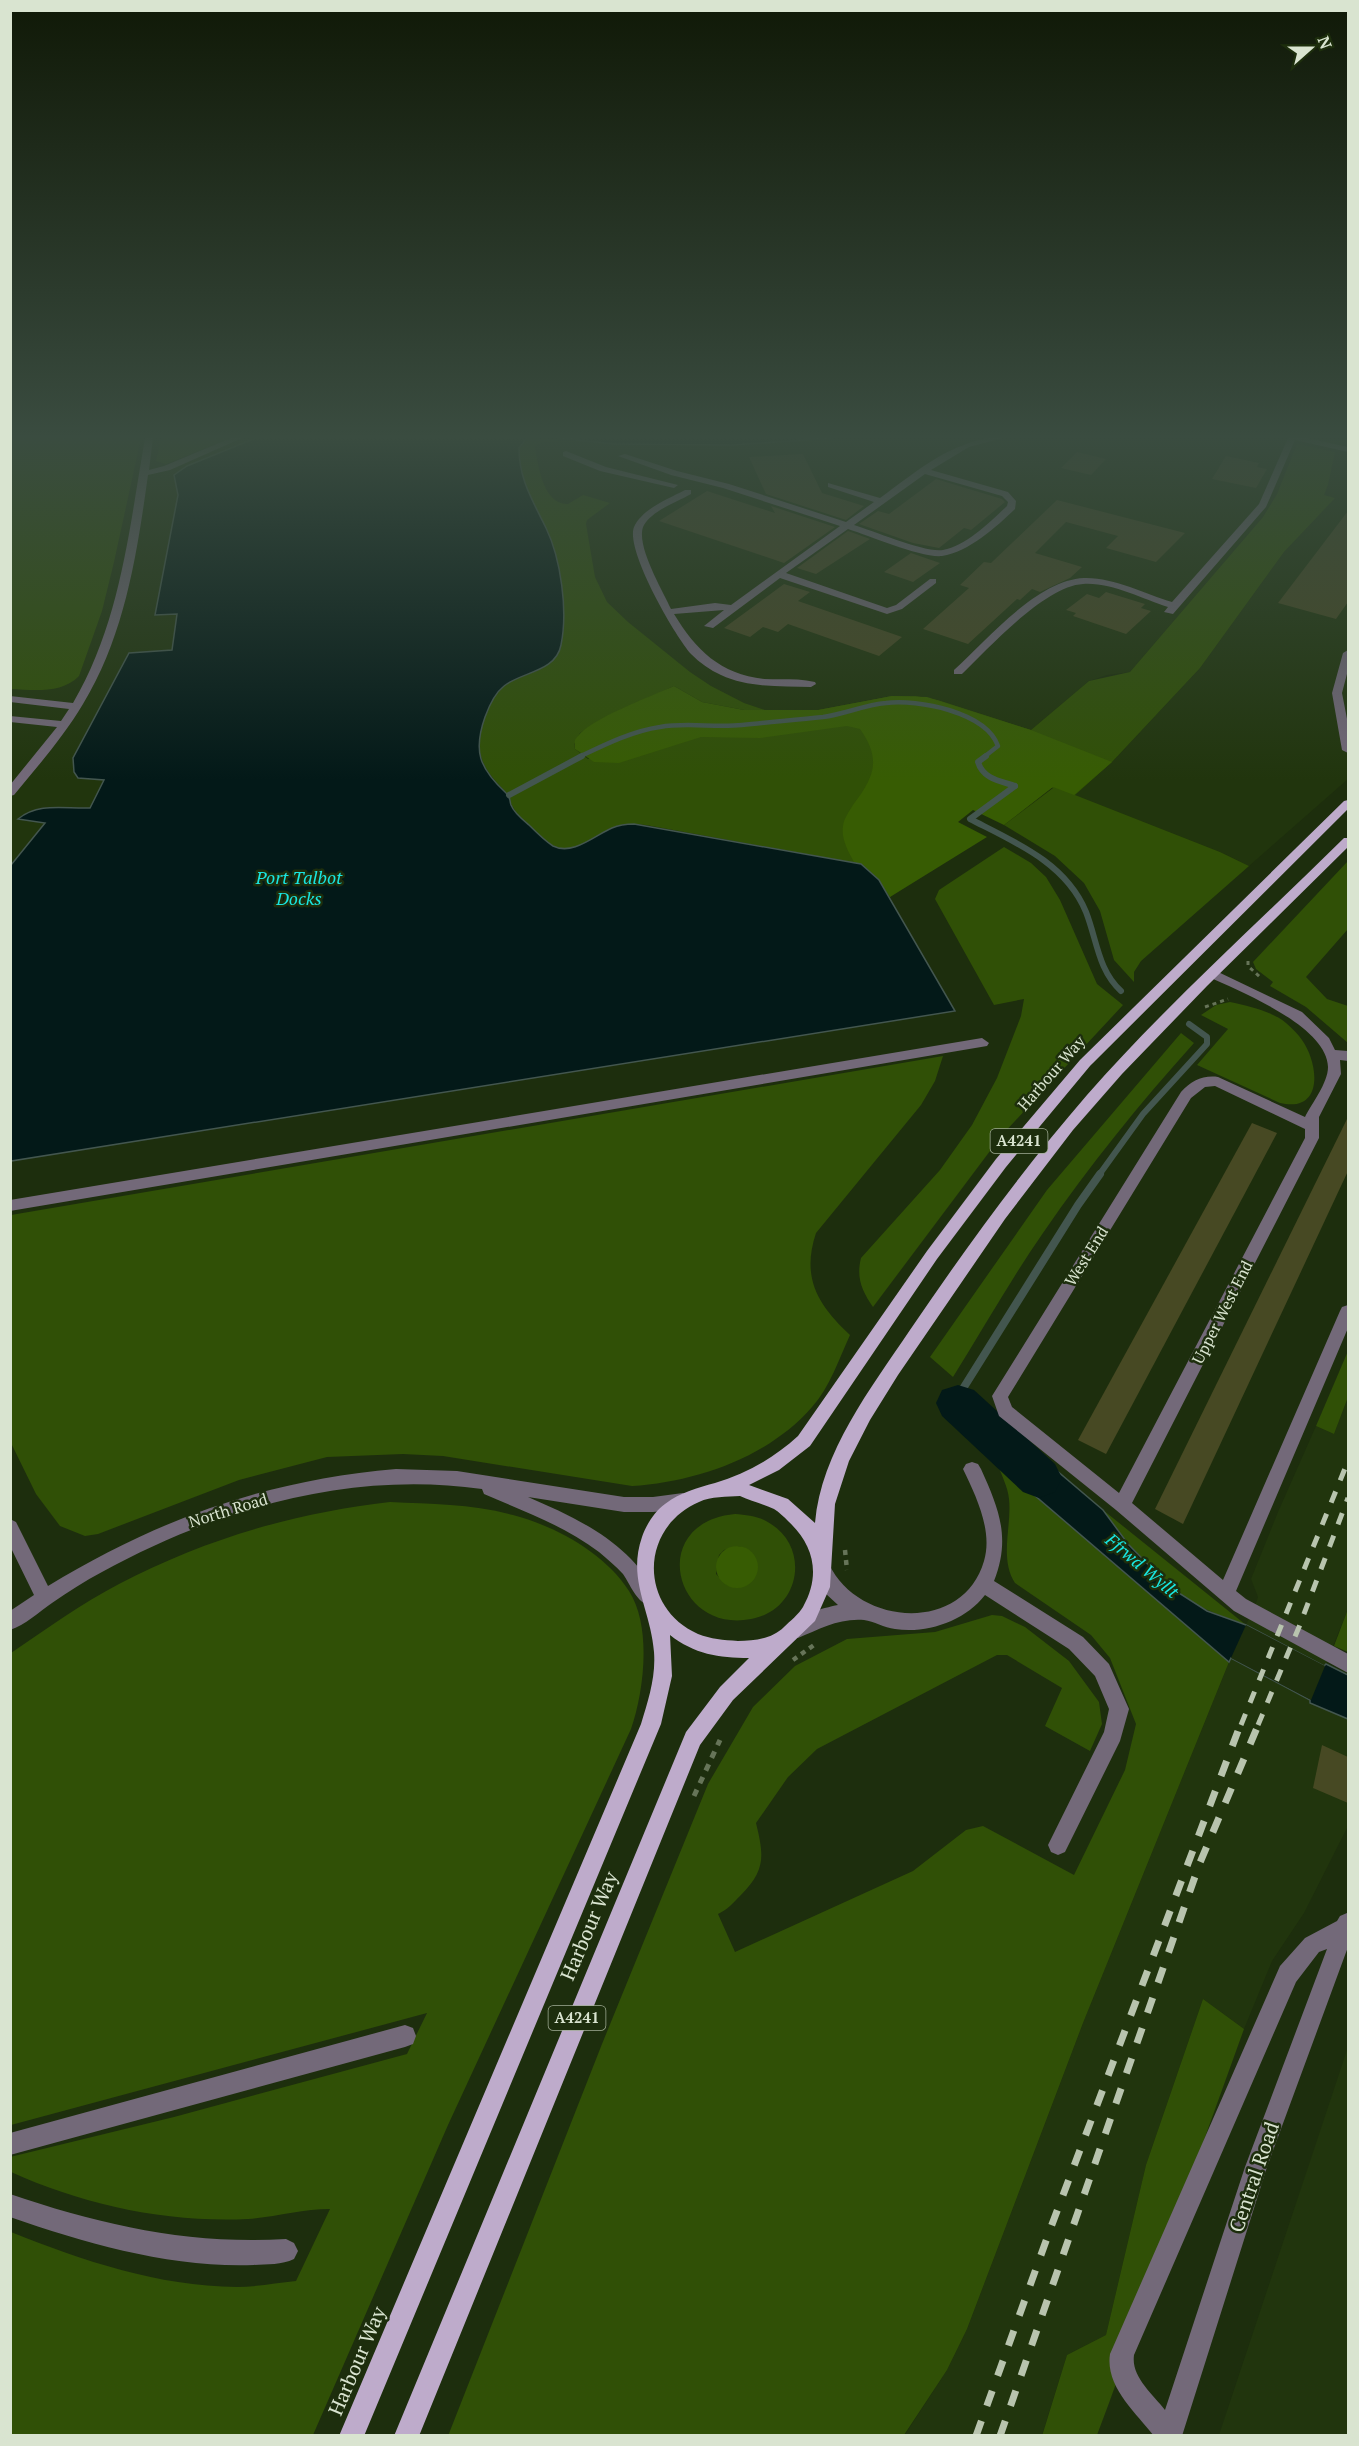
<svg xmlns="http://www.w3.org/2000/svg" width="1359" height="2446" viewBox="0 0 1359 2446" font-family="'PT Serif',serif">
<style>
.built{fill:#21350d}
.green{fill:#305006;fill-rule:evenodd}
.forest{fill:#375c03}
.water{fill:#031918;stroke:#43564f;stroke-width:1.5}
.pier{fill:#1d2e0d}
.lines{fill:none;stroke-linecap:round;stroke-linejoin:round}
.stream-far2{stroke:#43564f;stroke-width:4.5}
.stream-far1{stroke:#43564f;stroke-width:6}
.stream{stroke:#43564f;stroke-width:8}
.river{fill:#031918;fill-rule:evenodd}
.building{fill:#474923}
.path-far2{stroke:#667458;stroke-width:3;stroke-dasharray:4 4;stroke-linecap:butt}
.path-far1{stroke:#667458;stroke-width:4.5;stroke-dasharray:5 5;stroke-linecap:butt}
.path{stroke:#667458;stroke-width:5;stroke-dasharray:7 7;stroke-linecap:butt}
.minor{fill:#736979;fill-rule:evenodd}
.major{fill:#beabcb;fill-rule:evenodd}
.rail-far1{stroke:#b8c4ae;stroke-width:5;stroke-dasharray:12 12;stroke-linecap:butt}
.rail{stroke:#b8c4ae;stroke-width:7;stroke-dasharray:16 16;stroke-linecap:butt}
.labels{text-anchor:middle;stroke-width:5;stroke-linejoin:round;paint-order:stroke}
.shield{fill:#1d2e0d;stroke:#a1ad96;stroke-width:1.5}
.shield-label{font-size:15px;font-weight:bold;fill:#d9e4d0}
.street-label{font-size:16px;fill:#d9e4d0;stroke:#1d2e0d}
.water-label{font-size:18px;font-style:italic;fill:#19e6e1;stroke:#1d2e0d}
.near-street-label{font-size:20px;fill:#d9e4d0;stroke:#1d2e0d}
</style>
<rect width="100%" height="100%" fill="#1d2e0d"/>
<g class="built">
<polygon points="11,438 256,438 187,466 175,480 178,495 155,615 177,614 172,650 129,653 73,758 74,772 78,778 105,779 90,808 42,807 45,823 11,865"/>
<polygon points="527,438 559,438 614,444 733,445 833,438 1348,438 1348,779 1249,866 1220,852 1074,795 1112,762 1200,668 1284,552 1334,498 1323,496 1328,485 1334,452 1297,445 1277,494 1263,517 1130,672 1107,675 1089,681 1031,730 938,700 916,696 880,698 818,710 744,710 575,614"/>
<polygon points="1348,1397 1348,1609 1310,1703 1348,1719 1348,1826 1304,1913 1272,1961 1244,2029 1203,1999 1146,2165 1106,2335 1067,2355 1042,2435 904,2436 947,2370 967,2329 1083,2023 1229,1662 1256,1603 1258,1597 1251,1579 1278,1512 1316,1426 1334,1434"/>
<polygon points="1348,2047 1348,2435 1219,2435"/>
</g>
<g class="green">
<path d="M10,438H141L114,562L102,611L79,676C62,694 33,690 11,689Z"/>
<polygon points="161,438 230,438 166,464 156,461"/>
<path d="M527,438L566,439L540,443L535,447C538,465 543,505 568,504L583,495L610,503L587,520L586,524L595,577L607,602L628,622L690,672L711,686L744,703L765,710H818L892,696H916L938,700L1031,730L1089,681L1130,672L1263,517L1277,494L1297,444L1335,452L1328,485L1324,495L1335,498L1284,552L1200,668L1112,762L1075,795L1220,852L1249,866L1141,961L1134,972V982L1114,960L1100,911L1084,883L1055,856L1004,825L1053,788L1003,764L890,897L879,880L861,864L646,825C635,824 624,823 614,827C597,833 580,852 560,848C548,846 519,819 513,807C510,804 511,798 508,795C504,789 497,784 493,778C474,755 476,733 489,707C494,698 498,688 508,683C524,674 549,671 558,653C567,637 563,595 560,577C557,562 553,547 548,533C540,511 500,458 527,438ZM674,686L702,702L744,710L588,759L575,749L574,744L580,733L599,721Z"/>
<path d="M1004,847L1031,863L1046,877L1060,900L1097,984L1123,1005L1002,1135L873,1307C862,1291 856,1278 861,1258L940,1170L972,1125L997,1078L1021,1016L1024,999L994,1005L935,899L939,890Z"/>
<polygon points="1348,861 1348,929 1306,977 1327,999 1348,1006 1348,1043 1306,1007 1270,986 1273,982 1256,969 1253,962"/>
<path d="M1230,1002C1248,1006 1272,1011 1286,1023C1292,1028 1298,1034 1302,1040C1319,1064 1324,1113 1280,1103L1197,1065L1228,1029L1201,1015L1216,1005Z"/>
<path d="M1181,1033L1194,1043C1140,1103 1089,1166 1043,1233C1011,1279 983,1329 953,1377L930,1357L1047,1190Z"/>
<path d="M943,1056L935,1081L921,1105L816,1233C801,1278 818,1305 850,1335C839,1359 830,1387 812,1407C769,1457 696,1482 632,1486L443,1456L403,1454L327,1457L239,1480L98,1534L85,1536L60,1526L36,1494L11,1443V1215Z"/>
<polygon points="1348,1351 1348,1397 1334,1434 1316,1426"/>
<path d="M997,1463L1229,1662L1083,2023L967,2329L947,2370L904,2435L448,2436L602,2044L708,1784L753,1707L795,1666L847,1639L935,1632L992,1615L1002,1616L1025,1627L1069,1661L1099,1702L1102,1724L1090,1751L1045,1726L1062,1688L1007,1655H997L817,1749L788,1777L756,1823C764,1856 766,1870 740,1896C733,1903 727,1910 718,1914L735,1952L913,1871L966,1830L983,1826L1074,1875L1125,1770L1136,1724L1110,1658L1091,1635L1015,1583C999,1558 1012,1526 1009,1499C1008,1487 1001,1474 997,1463Z"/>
<path d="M390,1502C431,1504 473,1504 513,1515C555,1526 605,1553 629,1591C652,1627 644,1691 631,1729L448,2125L313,2435H11V2232C84,2261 157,2286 237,2287C256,2287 276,2283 296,2281L330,2209C303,2209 275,2217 248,2219C167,2223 84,2205 11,2172L10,2157L174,2117L407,2054L427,2013L11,2125V1653C46,1629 81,1604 119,1584C205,1539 294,1513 390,1502Z"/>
<path d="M1103,1510L1246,1625C1220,1615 1192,1606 1170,1588C1144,1566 1123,1537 1103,1510Z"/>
<path d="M735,1514C746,1515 757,1516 766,1521C812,1545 801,1610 751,1619C673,1634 647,1522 735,1514ZM738,1546L745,1548L741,1587L727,1585L716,1574L719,1555L724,1550Z"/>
<polygon points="1348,1609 1348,1652 1334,1646"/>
<polygon points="1203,1999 1244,2029 1109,2403 1097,2435 1042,2436 1067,2355 1106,2335 1146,2165"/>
</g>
<g class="forest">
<path d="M674,686L702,702L744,710H818L892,696L927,697L1031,730L1112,762L1074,795L1053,787L1004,825L973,810L958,822L987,837L890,897C881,883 871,867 854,862C848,851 841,839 843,826C844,818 849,812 853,805C874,777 882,760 860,729L847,726L760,738L701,737L619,763L594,762L575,749C574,743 574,740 578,736C590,719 652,696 674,686Z"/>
<circle cx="737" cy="1567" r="21"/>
</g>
<g class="water">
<path d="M256,438H527L519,448C519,480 533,501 546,528C561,559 568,611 561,645C556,672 521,672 504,686C495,693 489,706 485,717C473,751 479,768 506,793C511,797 509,799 511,805C514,813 523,820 529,825C536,832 545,841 553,846C573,856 595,835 612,828C619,825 626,824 634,824L861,864L879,880L955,1011L11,1161V865L45,823L18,819C39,802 64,809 90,808L104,780L78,778L74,772L73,758L129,653L172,650L177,614L155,615L178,495L174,475L187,466Z"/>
<polygon points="559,438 833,438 733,445 614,444"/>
<polygon points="1010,1431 1103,1510 1128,1544 1171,1588 1207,1611 1246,1625 1324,1666 1326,1664 1348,1675 1348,1719 1310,1703 1310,1700 1231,1658 1229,1662 984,1452"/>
</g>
<polygon class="pier" points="1246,1625 1325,1666 1311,1700 1231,1658"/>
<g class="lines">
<path class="stream-far2" d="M579,757C604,745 632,731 660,727C687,722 714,728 742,725C769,722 796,720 823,717C845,714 864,705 886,703C918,699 986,712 998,746L984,757"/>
<g class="stream-far1">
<path d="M986,756L978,762C983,779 1000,781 1015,786"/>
<path d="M1015,786L970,819C1015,842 1066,863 1086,912C1097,940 1098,970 1121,991"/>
<polyline points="509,795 582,756"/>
<polyline points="1099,1175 1143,1114 1207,1044 1207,1037 1189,1024"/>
</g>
<polyline class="stream" points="958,1403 964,1387 1078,1205 1100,1174"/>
<polygon class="river" points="958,1385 974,1390 1055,1464 1062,1478 1055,1492 1039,1498 1023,1492 942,1416 936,1403 942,1390"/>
</g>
<g class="building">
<polygon points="1077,452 1106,459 1091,475 1061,468"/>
<polygon points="803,454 822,493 864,506 846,520 766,494 749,457"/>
<polygon points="1226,456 1259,463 1257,467 1267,469 1256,488 1212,479"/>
<polygon points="936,479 1002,499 1005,502 971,530 964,528 939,548 913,543 859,524 878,511 889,514"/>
<polygon points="707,491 775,513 771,506 835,527 784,563 659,521"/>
<polygon points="1057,500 1185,533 1156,562 1106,548 1118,536 1066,522 1035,553 1082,567 1070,578 1040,592 1032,589 1020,600 1017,599 968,644 923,629 969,588 960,585 984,562 991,563"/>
<polygon points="1348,511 1348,602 1336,619 1278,603"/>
<polygon points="848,531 870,539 816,574 797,568"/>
<polygon points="911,553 940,563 913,582 884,572"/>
<polygon points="784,584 810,592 798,601 902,637 879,656 788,624 778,632 763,627 750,637 724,628"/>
<polygon points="1106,592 1145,604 1141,608 1151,611 1126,634 1073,616 1076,613 1066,610 1087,594 1099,598"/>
<polygon points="1348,1117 1348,1171 1183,1524 1155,1509"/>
<polygon points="1252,1123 1277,1133 1106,1454 1078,1440"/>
<polygon points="1322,1745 1348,1757 1348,1803 1313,1788"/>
</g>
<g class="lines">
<g class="path-far2">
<polyline points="1248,961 1248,966 1261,978"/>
<polyline points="1205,1007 1228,999"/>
</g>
<g class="path-far1">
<polyline points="845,1550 847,1570"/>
<polyline points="793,1660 814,1645"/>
</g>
<polyline class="path" points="694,1796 720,1740"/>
<g class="minor">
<path d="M145,438H153L149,470L164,466L231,438H242L170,470L148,475C137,554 125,635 83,704C64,736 38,766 14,795L10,796V785L57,727L10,722V716L61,721L69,709L10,702V696L73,703C121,621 129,529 145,438Z"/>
<path d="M988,438H1003L969,447L931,470L1008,492L1016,501L1015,509C996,527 969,552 942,556C921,558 870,536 848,529L786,573L887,608L896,605L930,579H936V583L902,609L887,614L780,578L713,628L704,626L724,610L674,614C696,650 720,674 764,679C780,680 798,678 815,682L816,684L811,687C782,686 748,688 721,675C710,670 700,663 691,654C675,636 625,550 634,527C642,509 668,499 685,490H691V494C677,502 653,510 644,525C634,543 663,591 671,609L715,603L731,605L840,526L723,488L671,475L618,456L625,454L677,471L729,484L846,522L874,502L828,487V483L880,498C916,472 943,447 988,438ZM925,474L1002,496L1008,502L1007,506C990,522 966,546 943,550C925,553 874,531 854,525Z"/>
<path d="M1288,438H1307L1348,447V452L1295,440L1266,507L1173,614L1164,612L1168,607C1142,599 1111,582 1083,584C1045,586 989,648 962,674H954V670C987,640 1037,580 1084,578C1113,577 1145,594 1172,602L1259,504Z"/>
<polygon points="566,451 606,467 678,485 674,488 600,471 563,456 563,452"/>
<polygon points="1348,650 1348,670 1342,693 1348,724 1348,753 1342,750 1332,693 1343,653"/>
<path d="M1214,970L1302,1012L1329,1038L1335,1050L1348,1051V1061L1340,1060L1341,1074L1319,1117V1138L1132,1503L1223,1580L1340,1311L1342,1307L1348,1305V1328L1236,1591L1246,1599L1348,1654V1673L1234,1611L1116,1510L999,1416L992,1396L1181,1092C1191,1081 1203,1075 1218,1077L1305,1117C1312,1103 1328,1083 1328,1067C1327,1026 1241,992 1209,977L1208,974L1209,971ZM1215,1086L1305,1129V1138L1119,1493L1012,1407L1008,1397L1191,1098L1205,1087Z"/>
<polygon points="982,1038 989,1043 987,1046 10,1211 10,1200"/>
<path d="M972,1462L978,1464L981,1469C999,1509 1011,1538 994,1581L1083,1637L1109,1664L1129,1709L1120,1741L1065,1852L1058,1855L1051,1852L1048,1845L1104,1732L1109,1709L1095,1676L1069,1649L985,1595C965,1621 927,1634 895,1629C884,1628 874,1621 864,1620C839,1618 820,1629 798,1638L792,1635L789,1629C795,1615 823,1608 838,1605L825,1593L814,1570L817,1564L823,1562L829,1564C858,1626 963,1634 984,1561C993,1531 976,1496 963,1469L966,1464Z"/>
<path d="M396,1469L457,1471L624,1497H653L683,1493L689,1496L692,1501L689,1506L683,1509L653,1512H624L528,1497C579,1519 633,1544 657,1597L654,1603L648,1605C636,1601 630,1584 623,1574C616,1566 607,1559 599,1552C565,1526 523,1511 484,1494L482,1489C350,1470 217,1509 102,1572C85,1581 68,1592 52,1603C39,1612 25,1625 10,1630V1611L34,1595L10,1546V1519L16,1522L48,1586C158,1519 267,1480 396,1469Z"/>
<path d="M1347,1913L1348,1947L1267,2167L1182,2436H1154C1135,2412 1105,2386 1110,2354L1280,1966L1305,1938L1337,1921L1340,1916ZM1327,1949L1245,2167L1165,2410C1152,2393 1131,2377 1134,2355L1296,1982L1319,1952Z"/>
<polygon points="405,2025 413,2028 416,2036 413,2044 405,2047 10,2155 10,2133"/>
<path d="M10,2194C101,2225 190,2245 286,2239L294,2243L298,2251L294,2259C282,2265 267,2264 254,2265C171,2268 88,2244 10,2217Z"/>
</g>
<path class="major" d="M1348,800V809L1090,1066L1006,1167L937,1259L810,1446L779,1470L749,1485L788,1499L815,1523C821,1452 871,1388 910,1330C965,1249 1023,1169 1087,1095C1167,1004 1258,923 1344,838H1348V847L1207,986L1122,1074L1073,1130L1005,1219L898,1375L870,1420L849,1461L835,1504L830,1587L815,1621L733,1700L700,1745L419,2436H394L686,1732L720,1687L749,1658C719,1658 694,1654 670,1635L672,1676L661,1724L364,2436H339L641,1724C648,1701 656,1677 654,1652C651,1610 627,1580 642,1537C646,1525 655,1511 665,1504C681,1492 697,1488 715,1483C746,1474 774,1458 798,1436L927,1251L996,1159L1080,1060L1344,801ZM740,1496C751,1501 763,1504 774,1509C779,1512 784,1517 788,1521C814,1545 821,1575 803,1607C799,1614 790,1621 784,1627C772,1639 754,1641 738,1641C723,1640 711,1639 698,1634C639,1608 639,1528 699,1502C711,1496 727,1497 740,1496Z"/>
<g class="rail-far1">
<polyline points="1241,1725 1348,1461"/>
<polyline points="1258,1725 1299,1627 1348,1498"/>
</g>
<g class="rail">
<polyline points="976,2436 1051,2227 1241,1723"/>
<polyline points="1000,2436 1199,1865 1259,1723"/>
</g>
</g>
<linearGradient id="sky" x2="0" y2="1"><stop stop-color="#101907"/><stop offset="0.56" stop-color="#3a4c40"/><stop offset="1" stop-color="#3a4c40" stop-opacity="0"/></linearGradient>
<rect width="1359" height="780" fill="url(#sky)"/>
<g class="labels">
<g class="shield">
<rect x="990.5" y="1129" width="57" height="24" rx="4.5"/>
<rect x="548.5" y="2006" width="57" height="24" rx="4.5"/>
</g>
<g class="shield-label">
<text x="1019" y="1146">A4241</text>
<text x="577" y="2023">A4241</text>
</g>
<g class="street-label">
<text transform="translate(1051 1073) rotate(-49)" y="6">Harbour Way</text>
<text transform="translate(1086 1256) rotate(-58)" y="6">West End</text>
<text transform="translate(1222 1312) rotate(-63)" y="6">Upper West End</text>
<text transform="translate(228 1510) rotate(-17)" y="6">North Road</text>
</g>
<g class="water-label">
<text x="299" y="884">Port Talbot<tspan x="299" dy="21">Docks</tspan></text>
<text transform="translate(1142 1566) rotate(40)" y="6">Ffrwd Wyllt</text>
</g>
<g class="near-street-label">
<text transform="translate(589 1926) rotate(-67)" y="7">Harbour Way</text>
<text transform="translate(1254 2177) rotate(-71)" y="7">Central Road</text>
<text transform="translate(357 2361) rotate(-67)" y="7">Harbour Way</text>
</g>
</g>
<rect width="1359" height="2446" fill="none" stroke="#d9e4d0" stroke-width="24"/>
<g transform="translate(1311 48) rotate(69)" stroke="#1d2e0d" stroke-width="4.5" paint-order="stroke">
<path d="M0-4.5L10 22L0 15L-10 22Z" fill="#d9e4d0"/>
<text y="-9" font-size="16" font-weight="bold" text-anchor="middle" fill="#d9e4d0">N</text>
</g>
</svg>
